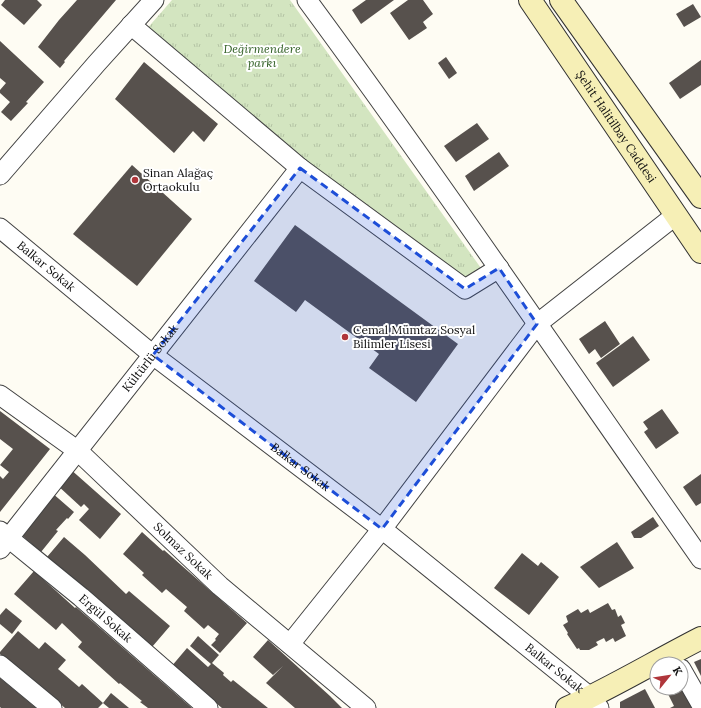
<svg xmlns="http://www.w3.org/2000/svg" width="701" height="708" viewBox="0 0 701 708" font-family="Lora,serif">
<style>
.park{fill:url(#park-tufts)}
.building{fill:#57514d}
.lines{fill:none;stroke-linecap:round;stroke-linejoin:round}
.street-casing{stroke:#424242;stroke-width:21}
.secondary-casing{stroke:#313131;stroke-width:24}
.street{stroke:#fff;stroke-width:19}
.secondary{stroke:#f6efb6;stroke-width:22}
.marked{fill:#1d4ed8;fill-opacity:0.2;stroke:#1d4ed8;stroke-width:3;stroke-dasharray:8 5;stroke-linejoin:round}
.poi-dot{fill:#b0363b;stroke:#fff;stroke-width:1.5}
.labels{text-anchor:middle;stroke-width:4;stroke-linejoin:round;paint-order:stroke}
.park-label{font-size:12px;font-style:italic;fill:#326026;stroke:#fff}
.street-label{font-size:12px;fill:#0f0f0f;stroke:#fff}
.poi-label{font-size:12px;fill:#0f0f0f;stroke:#fff;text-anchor:start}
</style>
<defs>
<pattern id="park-tufts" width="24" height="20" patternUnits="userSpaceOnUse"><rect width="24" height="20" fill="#d3e5c0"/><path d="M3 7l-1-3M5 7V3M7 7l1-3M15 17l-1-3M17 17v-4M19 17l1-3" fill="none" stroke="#b4c3a4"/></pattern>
</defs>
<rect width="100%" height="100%" fill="#fefcf3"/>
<polygon class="park" points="172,0 290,0 488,278 466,292 145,31"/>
<g class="building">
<polygon points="5,0 37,0 42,5 24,25 1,5"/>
<polygon points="77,0 116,0 64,61 65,62 60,68 38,47 59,20"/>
<polygon points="366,0 394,0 361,24 352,10"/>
<polygon points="408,0 423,0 433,14 423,22 427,28 409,40 390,13"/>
<polygon points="693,4 701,17 684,27 676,14"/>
<polygon points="0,41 44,82 26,102 28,103 11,121 1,112 10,102 0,93 0,90 6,83 0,78"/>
<polygon points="446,57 457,73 449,79 438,63"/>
<polygon points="701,60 701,85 680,99 669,83"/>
<polygon points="144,62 218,124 204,142 193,131 174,153 115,99"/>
<polygon points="477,123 489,139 456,162 444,146"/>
<polygon points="499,152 509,166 474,191 465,176"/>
<polygon points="132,165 192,219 137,286 73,234"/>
<polygon points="295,225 458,344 416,402 369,368 379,354 305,300 296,312 254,281"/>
<polygon points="605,321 620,344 601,358 595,349 589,354 579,339"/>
<polygon points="633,336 650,360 613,387 596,363"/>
<polygon points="662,409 679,433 656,449 644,432 648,429 643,422"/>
<polygon points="0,411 50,449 0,512 0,476 3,479 9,472 0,465 13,449 0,439"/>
<polygon points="69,468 121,514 100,539 79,520 89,509 84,504 81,507 56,484"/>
<polygon points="701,474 701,503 696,506 683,487"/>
<polygon points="51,492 74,512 68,519 67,518 56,530 58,531 41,552 17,531"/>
<polygon points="653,517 659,526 641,538 634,538 631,532"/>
<polygon points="142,532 163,551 164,550 247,623 220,653 211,645 216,640 215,639 219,634 208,625 204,629 184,611 187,607 166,589 162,593 142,575 144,573 123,554"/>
<polygon points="64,537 85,555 126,594 129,591 170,626 152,647 47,557"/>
<polygon points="617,542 634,568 599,588 580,567"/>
<polygon points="522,553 538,566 541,562 559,577 529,615 494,588"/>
<polygon points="34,571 75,608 76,607 192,708 148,708 140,702 142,701 120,683 119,684 78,647 82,642 62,623 56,630 14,594"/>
<polygon points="608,603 612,610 615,609 618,617 621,615 625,623 621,625 626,636 615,642 613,638 606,642 604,638 596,642 598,645 589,650 580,650 579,648 577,649 567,634 568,633 563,625 568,622 566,616 578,609 581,613 588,609 590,613"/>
<polygon points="6,608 22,621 12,634 0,624 0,615"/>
<polygon points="18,631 39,649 45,642 66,660 58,669 79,687 82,684 103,703 98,708 65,708 21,670 20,671 0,654 0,652"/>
<polygon points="198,636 219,655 212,663 224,673 223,675 231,682 233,680 268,708 222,708 171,667 187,648 208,667 211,664 190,646"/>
<polygon points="268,640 330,696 342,708 295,708 266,683 283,666 273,675 253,657"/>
<polygon points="701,659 701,676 694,662"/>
<polygon points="0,678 29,702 36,708 1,708 0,707"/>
<polygon points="665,688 681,688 696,708 670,708 674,706"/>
<polygon points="645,689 655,708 620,708 620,702"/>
<polygon points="111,693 129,708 109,708 103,703"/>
</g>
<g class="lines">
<g class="street-casing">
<g id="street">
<path d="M307,0C442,183 570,372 701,559"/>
<polyline points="131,25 300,168 465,289 499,268"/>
<polyline points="0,175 97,63 154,0"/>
<path id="s1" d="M0,228L153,355L382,529L590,697L599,708"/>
<path id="s2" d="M0,395L78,451L220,586L366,708"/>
<path id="s3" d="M0,531L81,597L208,708"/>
<path id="s4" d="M0,549L300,168"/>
<polyline points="290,644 382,529 537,324 676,215"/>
<polyline points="0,665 52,708"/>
<polyline points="681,669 701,704"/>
</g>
</g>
<g class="secondary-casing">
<g id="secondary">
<path id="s5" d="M530,0L701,252"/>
<polyline points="561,0 701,197"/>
<path d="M567,708C613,687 656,661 701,638"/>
</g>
</g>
<use href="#street" class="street"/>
<use href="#secondary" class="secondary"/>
</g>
<path class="marked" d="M300,168L465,289L499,268L537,324L382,529L153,355Z"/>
<g class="poi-dot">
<circle cx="135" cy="180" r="4"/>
<circle cx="345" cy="337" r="4"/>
</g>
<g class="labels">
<g class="park-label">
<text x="262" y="53">Değirmendere<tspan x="262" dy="14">parkı</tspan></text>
</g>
<g class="street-label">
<text dy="4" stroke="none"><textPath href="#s5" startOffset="153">Şehit Halitilbay Caddesi</textPath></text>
<text dy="4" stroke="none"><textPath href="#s1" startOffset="60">Balkar Sokak</textPath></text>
<text dy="4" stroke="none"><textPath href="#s4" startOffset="243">Kültürlü Sokak</textPath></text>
<text dy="4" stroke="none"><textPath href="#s1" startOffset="384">Balkar Sokak</textPath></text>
<text dy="4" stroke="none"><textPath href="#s2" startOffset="241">Solmaz Sokak</textPath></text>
<text dy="4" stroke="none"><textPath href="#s3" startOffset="137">Ergül Sokak</textPath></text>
<text dy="4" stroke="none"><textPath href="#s1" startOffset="708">Balkar Sokak</textPath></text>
</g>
<g class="poi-label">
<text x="143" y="177">Sinan Alağaç<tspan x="143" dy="14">Ortaokulu</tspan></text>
<text x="353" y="334">Cemal Mümtaz Sosyal<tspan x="353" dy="14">Bilimler Lisesi</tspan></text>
</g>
</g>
<g transform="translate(669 676) rotate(60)"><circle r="19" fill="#ffffff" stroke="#9f9f9f"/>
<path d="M0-3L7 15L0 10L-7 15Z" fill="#b0363b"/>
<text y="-6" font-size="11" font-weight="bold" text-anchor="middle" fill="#0f0f0f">K</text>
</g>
</svg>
